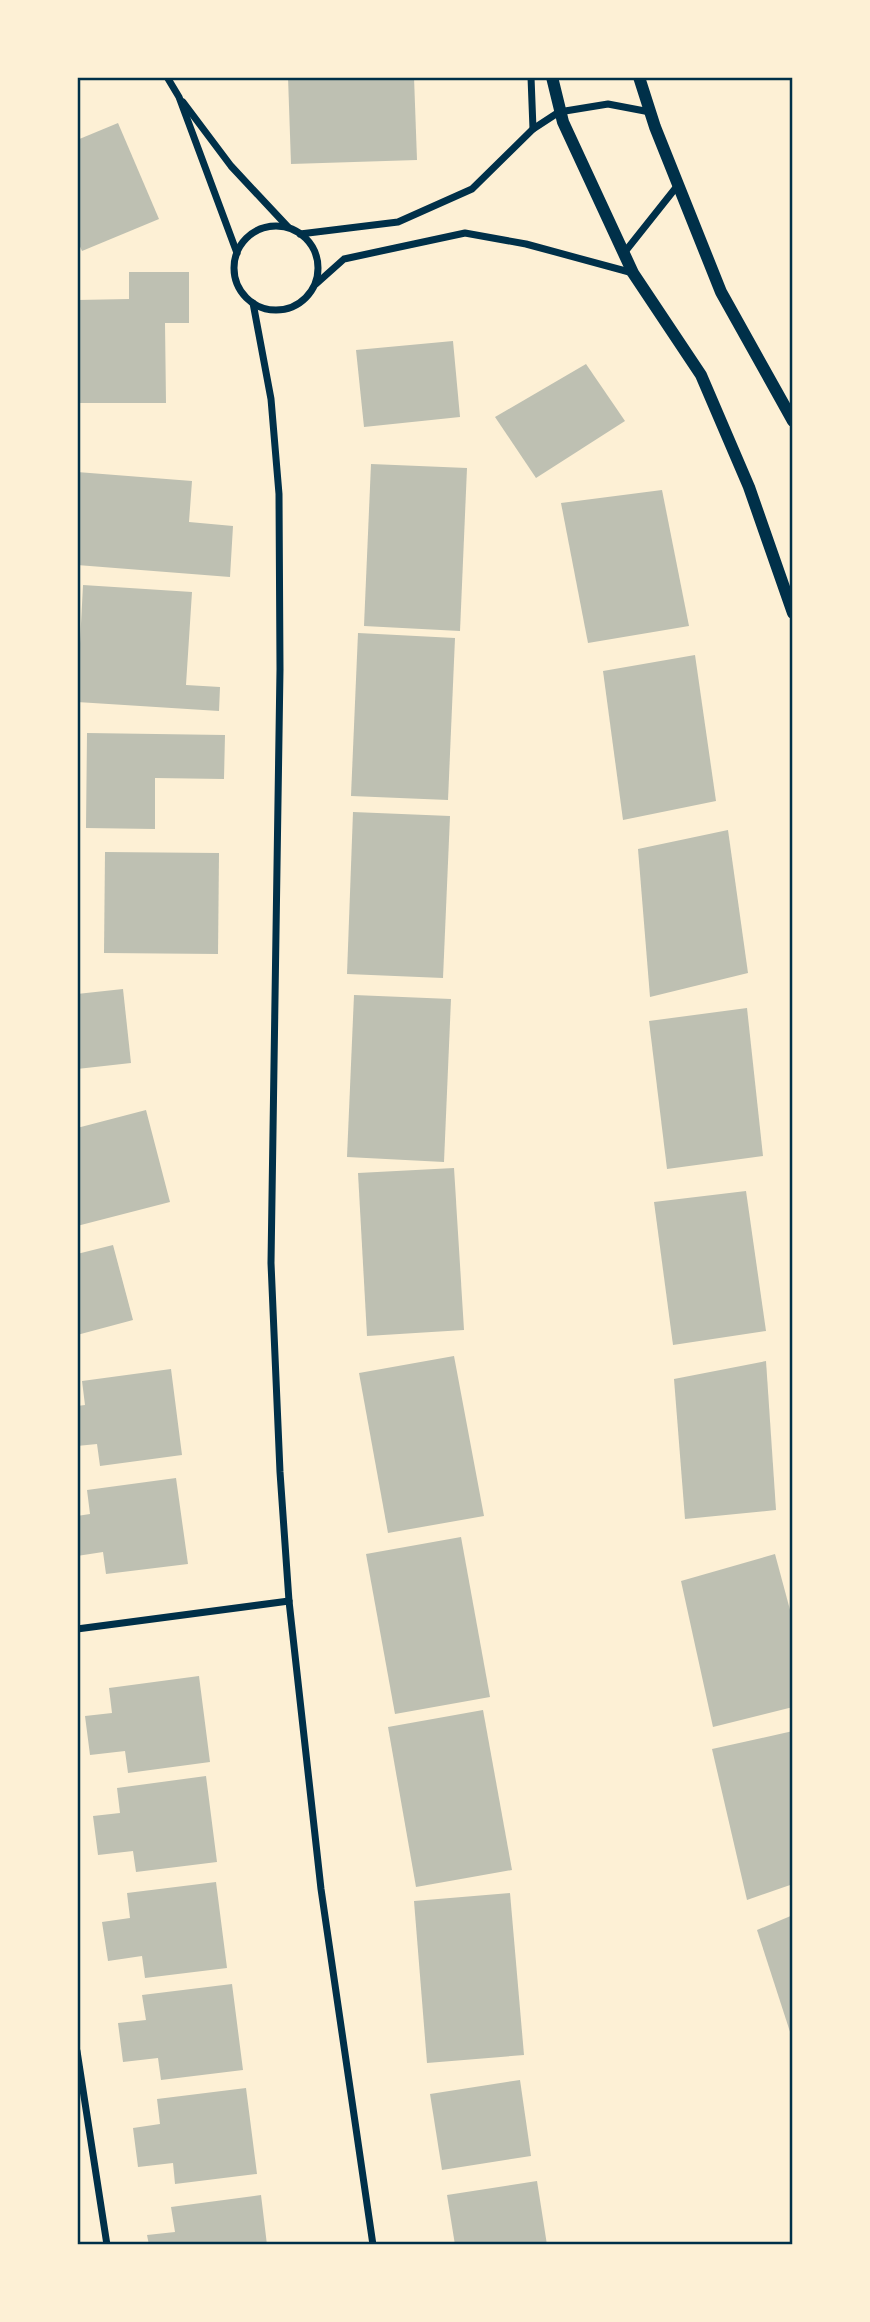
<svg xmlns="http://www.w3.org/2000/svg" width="870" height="2322" viewBox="0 0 870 2322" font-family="'Times New Roman',serif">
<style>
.building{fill:#bec0b2}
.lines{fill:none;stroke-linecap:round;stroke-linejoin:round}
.minor{stroke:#003049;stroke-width:7}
.tertiary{stroke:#003049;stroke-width:12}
.neatline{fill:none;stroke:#003049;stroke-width:2.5}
</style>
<rect width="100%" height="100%" fill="#fdf0d5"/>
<g class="building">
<polygon points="288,77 414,77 417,160 291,164"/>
<polygon points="118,123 159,219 82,251 77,240 77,140"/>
<polygon points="129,272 189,272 189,323 165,323 166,403 77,403 77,300 129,299"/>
<polygon points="453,341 460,417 364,427 356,350"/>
<polygon points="586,364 625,421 536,478 495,417"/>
<polygon points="371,464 467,468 460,631 364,626"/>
<polygon points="77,472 192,481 189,522 233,526 230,577 77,565"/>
<polygon points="662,490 689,626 588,643 561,503"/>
<polygon points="83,585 192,592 186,685 220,687 219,711 77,702"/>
<polygon points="358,633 455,638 448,800 351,796"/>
<polygon points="695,655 716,801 623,820 603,671"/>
<polygon points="87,733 225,735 224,779 155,778 155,829 86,828"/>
<polygon points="353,812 450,816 443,978 347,974"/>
<polygon points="728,830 748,973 650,997 638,849"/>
<polygon points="105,852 219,853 218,954 104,953"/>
<polygon points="123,989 131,1063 77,1069 77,994"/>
<polygon points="354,995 451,999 444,1162 347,1157"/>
<polygon points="747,1008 763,1156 667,1169 649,1021"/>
<polygon points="146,1110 170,1202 77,1226 77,1150 80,1149 77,1128"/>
<polygon points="454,1168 464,1330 367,1336 358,1173"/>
<polygon points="746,1191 766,1331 673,1345 654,1202"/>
<polygon points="113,1245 133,1320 77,1335 77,1254"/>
<polygon points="454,1356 484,1516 388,1533 359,1373"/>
<polygon points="766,1361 776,1510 685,1519 674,1379"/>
<polygon points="171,1369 182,1455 100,1466 97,1444 77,1446 77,1406 85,1405 82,1381"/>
<polygon points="176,1478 188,1564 106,1574 103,1552 77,1556 77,1516 90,1514 87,1490"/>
<polygon points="461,1537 490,1697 395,1714 366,1554"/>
<polygon points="775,1554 793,1621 793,1707 713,1727 681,1581"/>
<polygon points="199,1676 210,1762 128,1773 125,1751 90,1755 85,1716 112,1713 109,1688"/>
<polygon points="483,1710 512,1870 416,1887 388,1727"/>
<polygon points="793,1731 793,1884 747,1900 712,1749"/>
<polygon points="206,1776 217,1862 136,1872 133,1851 98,1855 93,1816 120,1813 117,1788"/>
<polygon points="216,1882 227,1968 145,1978 142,1956 108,1961 102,1922 130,1918 127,1893"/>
<polygon points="510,1893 524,2055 427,2063 414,1901"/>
<polygon points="793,1915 793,2038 792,2038 757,1930"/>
<polygon points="232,1984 243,2070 161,2080 158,2058 123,2062 118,2023 146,2020 142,1995"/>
<polygon points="520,2080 531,2156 442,2170 430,2094"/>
<polygon points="246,2088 257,2174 175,2184 173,2163 138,2167 133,2128 160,2124 157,2099"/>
<polygon points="537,2181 547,2245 455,2245 447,2195"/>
<polygon points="261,2195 267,2245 149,2245 147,2235 175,2232 171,2207"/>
</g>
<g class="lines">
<g class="minor">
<polyline points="167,77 179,97 237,253"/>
<polyline points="183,102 231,166 288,227"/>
<polyline points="533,129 559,112 608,104 650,112"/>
<circle cx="276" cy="268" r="42"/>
<polyline points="300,234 398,222 472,189 533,129 531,77"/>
<polyline points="624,253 678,185"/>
<polyline points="316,284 344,259 465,233 526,244 633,273"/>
<polyline points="253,303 271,399 279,494 280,669 271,1263 280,1472 289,1601 321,1889 373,2245"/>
<polyline points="77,1629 289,1601"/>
<polyline points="77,2051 107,2245"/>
</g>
<g class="tertiary">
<polyline points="552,77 563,122 633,273 701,375 749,487 793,613"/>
<polyline points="639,77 655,127 721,292 793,421"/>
</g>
</g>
<rect width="870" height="2322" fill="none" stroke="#fdf0d5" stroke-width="158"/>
<rect x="79" y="79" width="712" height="2164" class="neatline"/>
</svg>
